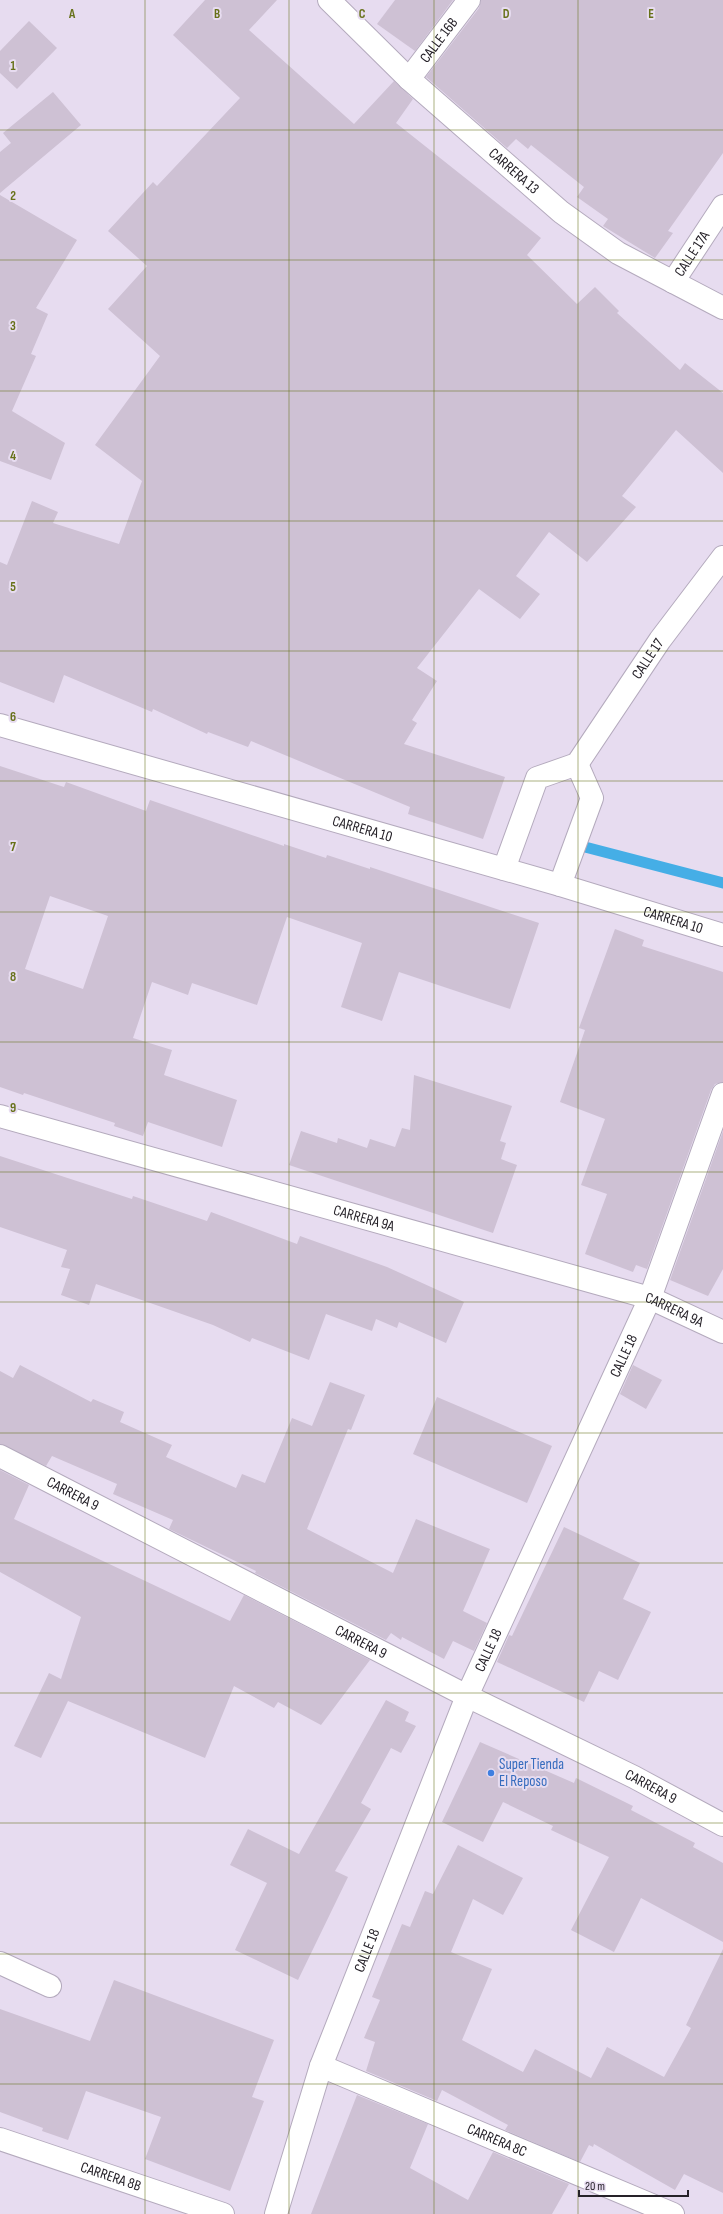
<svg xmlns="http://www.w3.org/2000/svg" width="723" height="2214" viewBox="0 0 723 2214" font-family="'Sofia Sans Condensed',sans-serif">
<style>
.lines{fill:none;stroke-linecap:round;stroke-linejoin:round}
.stream{stroke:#45aee6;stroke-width:11}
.building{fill:#cec1d4;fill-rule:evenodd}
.minor-casing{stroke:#b4aabd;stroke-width:24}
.minor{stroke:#fff;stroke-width:22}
.grid{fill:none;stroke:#677119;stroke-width:1;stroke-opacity:0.55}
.shop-dot{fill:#3f7fe0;stroke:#e7dcf0;stroke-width:1.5}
.labels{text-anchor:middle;stroke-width:4;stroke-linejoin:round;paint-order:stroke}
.street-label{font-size:15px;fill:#262229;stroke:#e7dcf0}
.shop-label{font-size:15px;fill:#366cbe;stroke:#e7dcf0;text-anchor:start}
.grid-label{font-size:13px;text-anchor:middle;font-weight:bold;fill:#677119;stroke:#e7dcf0;stroke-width:4;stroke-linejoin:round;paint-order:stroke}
</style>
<rect width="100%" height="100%" fill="#e7dcf0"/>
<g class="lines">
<polyline class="stream" points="585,847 723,883"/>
</g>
<g class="building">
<polygon points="205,0 277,0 249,30 354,124 394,81 413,99 396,123 541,238 527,255 577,304 595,287 619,311 617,313 680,370 685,363 723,393 723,473 676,430 622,496 636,507 587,562 549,532 516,576 540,594 520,619 479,589 417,668 437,681 412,720 417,723 404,744 505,777 483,839 408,814 410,807 251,741 248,747 208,732 207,734 153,709 152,712 64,675 54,703 0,682 0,562 7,565 32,501 58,512 53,523 119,544 142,481 95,445 160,356 108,309 147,266 108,231 153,182 157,186 240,98 173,35"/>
<polygon points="395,0 453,0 415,51 377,24"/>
<polygon points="481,0 723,0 723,153 668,231 673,233 655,258 603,226 608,219 577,197 584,187 531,145 528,149 516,139 507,148 426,77 479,8"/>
<polygon points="29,21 57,48 17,89 0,73 0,51"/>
<polygon points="53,92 81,125 0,193 0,152 11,143 3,133"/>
<polygon points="0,195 77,240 36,308 48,314 31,354 36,356 12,411 65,443 51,480 0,461"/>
<path d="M0,766L64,787L66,782L146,811L150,800L284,846V844L326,858L327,855L370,869V867L539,923L510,1009L399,972L382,1021L341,1007L362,943L287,917L257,1005L192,983L188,995L152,982L133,1038L172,1050L164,1075L237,1100L222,1147L148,1122L143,1136L114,1126L115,1123L24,1093L23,1095L0,1087ZM50,896L108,916L83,989L25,969Z"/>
<polygon points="615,929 644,940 642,946 723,972 723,1082 715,1084 711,1090 647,1269 636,1265 633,1272 585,1254 607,1194 581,1185 605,1119 560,1102 585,1030 579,1028"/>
<polygon points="414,1075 512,1106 500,1141 506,1143 501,1159 517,1165 493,1233 289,1165 301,1131 337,1143 338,1138 367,1148 370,1139 395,1147 402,1128 410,1130"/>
<polygon points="723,1131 723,1269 708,1296 670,1280"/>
<polygon points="0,1156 132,1199 133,1196 207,1221 211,1212 297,1244 300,1236 387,1267 464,1302 446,1343 399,1322 397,1328 376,1319 372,1331 326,1314 309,1360 252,1338 250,1342 213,1325 96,1284 89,1305 61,1295 70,1269 61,1267 67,1250 0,1227"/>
<polygon points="20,1365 91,1402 93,1399 124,1412 120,1422 172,1445 166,1457 236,1488 242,1474 265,1483 292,1418 312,1426 330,1382 365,1395 351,1430 348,1429 307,1529 393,1573 416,1519 490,1549 463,1611 487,1623 474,1651 453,1641 444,1659 402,1637 401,1640 391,1633 386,1640 255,1573 256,1571 169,1529 173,1520 113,1494 117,1484 52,1456 46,1466 0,1444 0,1371 13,1378"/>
<polygon points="633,1365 662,1380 646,1409 620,1394"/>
<polygon points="437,1397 552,1446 527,1503 413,1454"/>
<polygon points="0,1470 29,1485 14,1519 230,1621 244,1595 370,1660 321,1725 278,1702 274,1708 234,1686 205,1758 68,1701 41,1758 14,1746 49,1673 61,1679 81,1617 0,1572"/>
<polygon points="564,1527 640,1563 623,1599 651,1612 618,1680 599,1671 584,1702 497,1662 509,1635 512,1636"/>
<polygon points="386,1700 409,1712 405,1721 416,1726 401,1753 391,1748 361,1803 371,1809 335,1871 348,1877 298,1980 235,1950 267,1883 230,1865 248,1829 299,1854"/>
<polygon points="480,1742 574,1783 576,1778 633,1806 631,1810 695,1843 693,1847 723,1863 723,1942 641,1898 614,1952 571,1930 609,1857 551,1830 553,1826 503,1802 483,1842 442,1822"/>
<polygon points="458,1845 523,1878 503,1915 473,1899 451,1952 492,1969 462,2040 523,2072 535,2049 591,2078 607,2047 664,2077 691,2028 686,2025 723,1949 723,2193 684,2174 675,2190 594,2144 593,2147 589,2145 580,2162 505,2130 508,2125 442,2090 437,2101 366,2071 375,2042 364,2038 380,2000 372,1997 402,1924 410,1927 425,1891 433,1894"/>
<polygon points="114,1980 274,2040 252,2097 264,2101 230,2191 145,2159 161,2117 86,2091 68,2140 42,2131 43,2128 0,2112 0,2009 90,2041"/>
<polygon points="357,2095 428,2124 410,2168 468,2200 493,2152 569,2184 552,2214 311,2214"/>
</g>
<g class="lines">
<g class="minor-casing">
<g id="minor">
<path id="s1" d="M329,0L409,79L561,212L618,253L723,308"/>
<path id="s2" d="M409,79L469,0"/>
<path id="s3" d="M673,282L723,206"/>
<path id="s4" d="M0,725L560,885L723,935"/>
<path id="s5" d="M504,869L537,778L577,764L660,640L723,557"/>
<polyline points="560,885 592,798 577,764"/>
<path id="s6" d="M0,1116L650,1298L723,1332"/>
<path id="s7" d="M0,1456L467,1696L634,1777L723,1825"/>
<polyline points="0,1963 50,1986"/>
<path id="s8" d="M321,2066L673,2214"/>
<path id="s9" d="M0,2139L223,2214"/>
<path id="s10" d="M276,2214L321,2066L467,1696L650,1298L723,1094"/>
</g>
</g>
<use href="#minor" class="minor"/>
</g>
<path class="grid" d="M145,0V2214M289,0V2214M434,0V2214M578,0V2214M0,130H723M0,260H723M0,391H723M0,521H723M0,651H723M0,781H723M0,912H723M0,1042H723M0,1172H723M0,1302H723M0,1433H723M0,1563H723M0,1693H723M0,1823H723M0,1954H723M0,2084H723"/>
<circle class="shop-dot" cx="491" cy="1773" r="4"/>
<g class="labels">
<g class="street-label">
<text dy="5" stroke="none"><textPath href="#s2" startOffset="49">CALLE 16B</textPath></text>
<text dy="5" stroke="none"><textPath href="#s1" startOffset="252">CARRERA 13</textPath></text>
<text dy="5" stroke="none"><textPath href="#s3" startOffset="34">CALLE 17A</textPath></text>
<text dy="5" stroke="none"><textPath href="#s5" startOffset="266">CALLE 17</textPath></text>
<text dy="5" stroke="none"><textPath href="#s4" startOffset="377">CARRERA 10</textPath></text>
<text dy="5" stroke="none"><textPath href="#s4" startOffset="701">CARRERA 10</textPath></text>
<text dy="5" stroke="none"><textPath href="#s6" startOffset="378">CARRERA 9A</textPath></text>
<text dy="5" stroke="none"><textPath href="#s6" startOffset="702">CARRERA 9A</textPath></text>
<text dy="5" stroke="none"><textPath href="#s10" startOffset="927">CALLE 18</textPath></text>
<text dy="5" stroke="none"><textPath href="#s7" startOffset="82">CARRERA 9</textPath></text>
<text dy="5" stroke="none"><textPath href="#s7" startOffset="406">CARRERA 9</textPath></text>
<text dy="5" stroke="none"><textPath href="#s10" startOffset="603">CALLE 18</textPath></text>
<text dy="5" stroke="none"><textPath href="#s7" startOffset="730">CARRERA 9</textPath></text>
<text dy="5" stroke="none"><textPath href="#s10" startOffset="279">CALLE 18</textPath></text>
<text dy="5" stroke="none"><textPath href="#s8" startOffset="191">CARRERA 8C</textPath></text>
<text dy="5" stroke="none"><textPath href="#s9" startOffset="117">CARRERA 8B</textPath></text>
</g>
<g class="shop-label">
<text x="499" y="1769">Super Tienda<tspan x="499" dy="17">El Reposo</tspan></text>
</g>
</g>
<g class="grid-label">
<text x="72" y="18">A</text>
<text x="217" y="18">B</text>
<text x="362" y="18">C</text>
<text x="506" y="18">D</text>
<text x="651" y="18">E</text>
<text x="13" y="70">1</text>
<text x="13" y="200">2</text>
<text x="13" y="330">3</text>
<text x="13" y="460">4</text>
<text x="13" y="591">5</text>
<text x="13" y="721">6</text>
<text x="13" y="851">7</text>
<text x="13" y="981">8</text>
<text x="13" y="1112">9</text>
</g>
<path d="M579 2190v6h109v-6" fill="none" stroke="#262229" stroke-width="2"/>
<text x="585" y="2190" font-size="12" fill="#262229" stroke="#e7dcf0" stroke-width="3" paint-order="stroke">20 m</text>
</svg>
